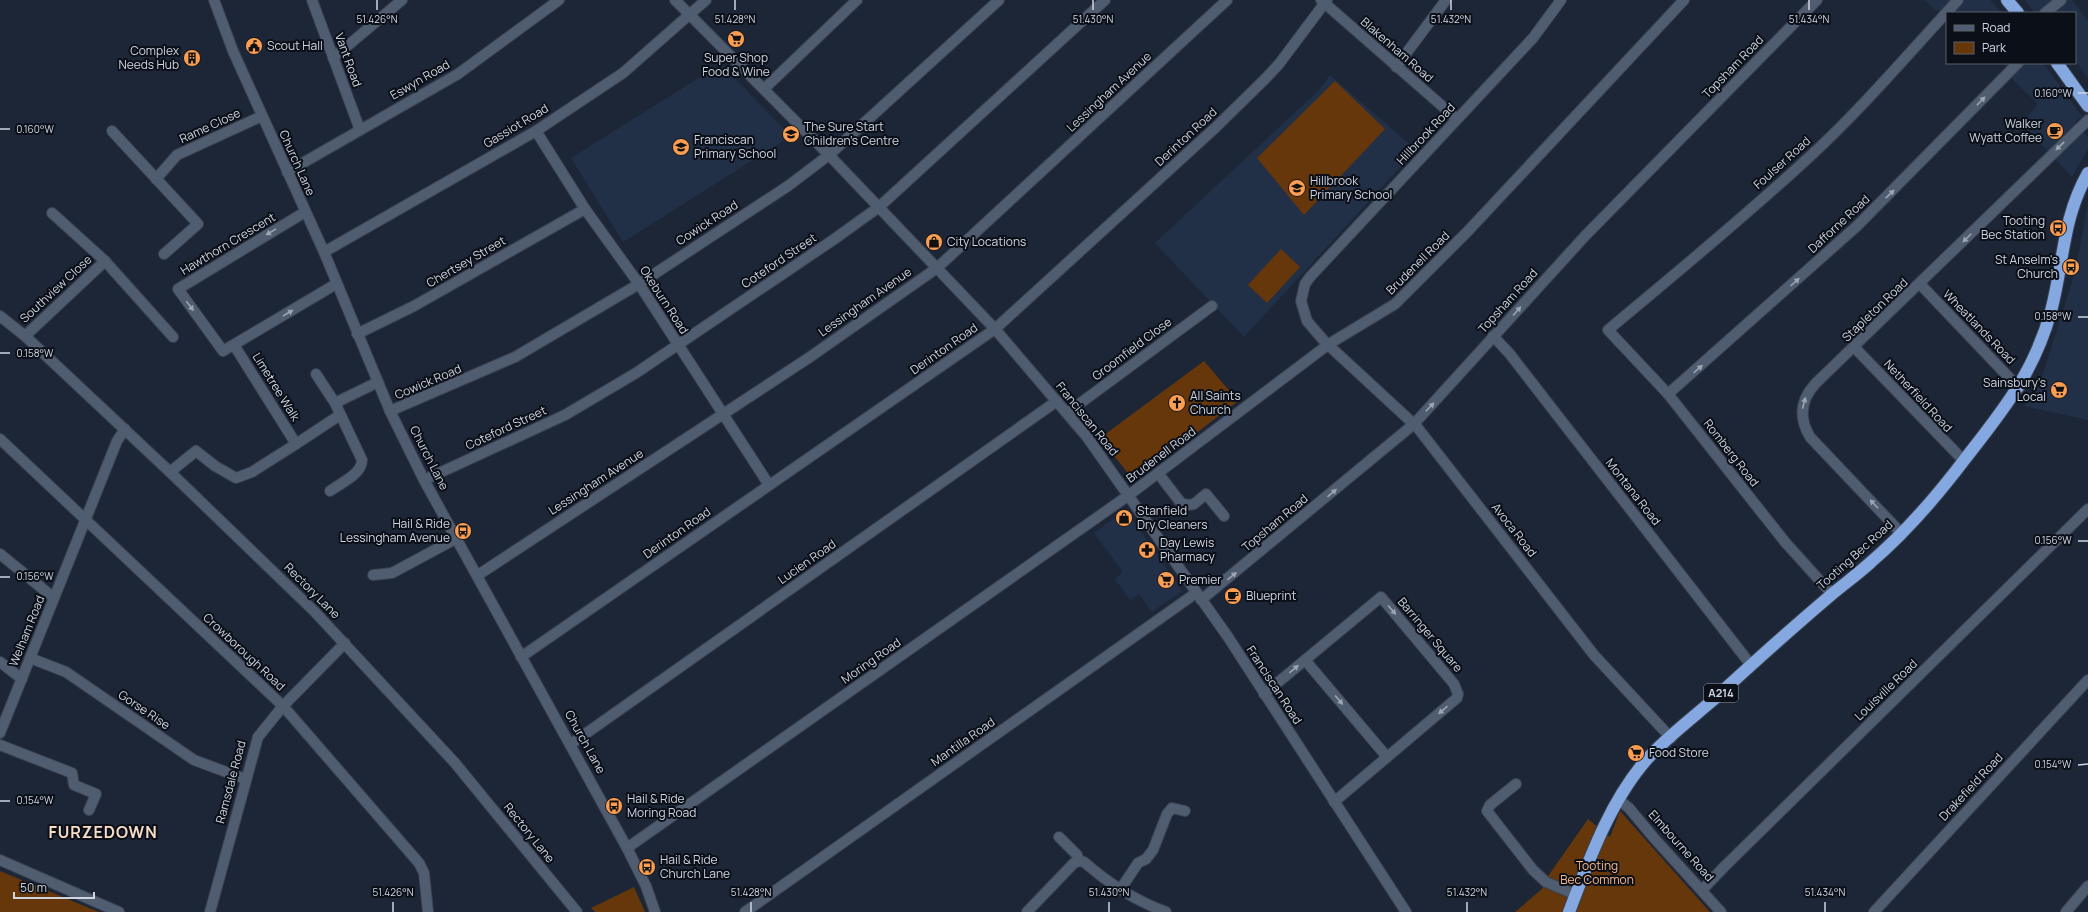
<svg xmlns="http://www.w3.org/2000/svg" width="2088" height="912" viewBox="0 0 2088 912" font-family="Manrope,sans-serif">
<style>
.built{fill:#223047}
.green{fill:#65370b}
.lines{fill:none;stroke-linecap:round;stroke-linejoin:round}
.street-casing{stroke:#3a4251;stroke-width:12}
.secondary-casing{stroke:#3a4251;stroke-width:12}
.highway-casing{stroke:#3a4251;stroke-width:14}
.street{stroke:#505c6f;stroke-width:10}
.secondary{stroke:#505c6f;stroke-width:10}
.highway{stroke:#85a8e1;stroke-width:12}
.oneway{fill:#9ca5b3}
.ticks{fill:none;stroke:#ced5e1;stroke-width:1.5}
.labels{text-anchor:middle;stroke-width:4;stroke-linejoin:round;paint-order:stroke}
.shield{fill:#0b0f17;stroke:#949aa4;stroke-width:1}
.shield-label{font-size:11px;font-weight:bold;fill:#ced5e1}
.poi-label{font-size:12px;fill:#ced5e1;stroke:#0b0f17;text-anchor:start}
.street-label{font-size:12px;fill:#ced5e1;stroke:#0b0f17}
.park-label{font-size:12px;fill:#f9b98a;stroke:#0b0f17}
.district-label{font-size:16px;font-weight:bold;letter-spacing:1px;fill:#f7dcc8;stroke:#0b0f17}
.ticks-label{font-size:10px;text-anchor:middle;fill:#ced5e1;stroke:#0b0f17;stroke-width:4;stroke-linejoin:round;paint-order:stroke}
</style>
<rect width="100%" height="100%" fill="#1c2637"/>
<g class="built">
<polygon points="1925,0 1990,0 2002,13 1951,13 1935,10"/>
<polygon points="2024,0 2072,0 2088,21 2088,78 2075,60 2075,13 2036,13"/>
<polygon points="2004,63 2043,63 2082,116 2075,122 2088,137 2088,149 2072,177 2021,123 2037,106 2036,102 2014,81"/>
<polygon points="721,64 791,136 623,242 571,158"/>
<polygon points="1330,75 1416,150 1244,337 1155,243 1319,90"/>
<polygon points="2088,204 2088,420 2024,406 2039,385 2046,364 2075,273"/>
<polygon points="1126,510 1182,591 1152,612 1139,594 1130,600 1115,579 1123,572 1094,533"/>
</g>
<g class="green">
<polygon points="1335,81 1385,129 1304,215 1257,158"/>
<polygon points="1281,249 1300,267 1267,303 1248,285"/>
<polygon points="1204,361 1238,401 1134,481 1100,438"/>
<polygon points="1620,811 1710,912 1515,912 1542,889 1546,879 1588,819 1610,837"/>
<polygon points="0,871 99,912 0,912"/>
<polygon points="634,887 645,912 595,912 591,908"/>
</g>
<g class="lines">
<g class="street-casing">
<g id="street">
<polyline points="214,0 233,51 324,252 390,411 424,480 627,848 646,886 655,912"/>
<polyline points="312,0 360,130"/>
<polyline points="1321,0 1457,119"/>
<polyline points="1561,0 1533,38 1310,277 1305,284 1301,301 1307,321 1325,342 1417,427 1594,655 1671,738"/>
<polyline points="2045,13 2061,0"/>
<polyline points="333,58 402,0"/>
<polyline points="1396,67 1446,0"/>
<polyline points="764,89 857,0"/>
<polyline points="112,131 198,224 164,254"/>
<polyline points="536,131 585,209 639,284 769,485"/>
<polyline points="287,172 458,74 559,0"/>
<polyline points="156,179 177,155 262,116"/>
<polyline points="305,212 178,289 223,351 336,284"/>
<polyline points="52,213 105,261 173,337"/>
<polyline points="324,252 536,131 623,73 706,0"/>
<polyline points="1920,284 2019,388"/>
<polyline points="357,334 414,306 585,209"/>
<polyline points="25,336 105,261"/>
<polyline points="1493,336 1509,353 1751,665"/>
<polyline points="234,345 296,444 340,415"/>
<polyline points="1854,347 1964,461"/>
<path d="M316,374L335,403L362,460C362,474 341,483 330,491"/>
<polyline points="1668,394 1857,226 2018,63"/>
<polyline points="335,403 378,382"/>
<polyline points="390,411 515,357 639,284 788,186 829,155 999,0"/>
<polyline points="1067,413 1212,306"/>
<polyline points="0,439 283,706 419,863 424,873 428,912"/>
<polyline points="170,472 196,451 215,466 236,478 252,472 296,444"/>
<polyline points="1158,473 1181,503 1188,505 1194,504 1206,494 1224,516"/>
<polyline points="424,480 565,415 636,373 833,240 879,207 1105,0"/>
<path d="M1901,533L1810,437C1798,417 1801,399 1816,383L2088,120"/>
<polyline points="0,554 54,598"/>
<polyline points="373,575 392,573 457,538"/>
<polyline points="478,575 810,357 937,268 1227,0"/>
<path d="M1832,594L1785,542L1668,394L1608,330C1675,274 1742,219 1806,160C1860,111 1908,54 1958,0"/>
<polyline points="1201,600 1414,424 1585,236 1817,0"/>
<polyline points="521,657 995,329 1215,128 1265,79 1279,64 1327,0"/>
<polyline points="30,658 66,672 194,760 245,779"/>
<polyline points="1305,660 1387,757"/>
<polyline points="0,662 22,679"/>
<polyline points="1264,694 1381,597 1454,684 1458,694 1457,698 1334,802"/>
<polyline points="0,733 117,441 125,429"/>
<polyline points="571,744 1057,401"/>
<polyline points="0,745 72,773 74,785 96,794 89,810"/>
<polyline points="1516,784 1490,805 1487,811 1533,870 1546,882 1576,895"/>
<polyline points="1619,800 1629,808 1654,838 1721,912"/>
<polyline points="1059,837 1077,855 1079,861"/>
<polyline points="627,848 1129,495 1329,344 1395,304 1468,231 1684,0"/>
<polyline points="0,860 119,912"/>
<path d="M1079,861L1084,862C1108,883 1136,901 1166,912"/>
<polyline points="1120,890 1138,863 1146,859 1153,850 1167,814 1172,808 1185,811"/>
<polyline points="1702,890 1724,867 2088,509"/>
<polyline points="210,912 258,737 283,706 345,643"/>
<polyline points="745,912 1196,593"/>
<polyline points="1027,912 1074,863 1079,861"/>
<polyline points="1874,912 2088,680"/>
<polyline points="2066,912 2088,886"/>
</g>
</g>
<g class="secondary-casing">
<g id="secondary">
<polyline points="675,0 829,155 995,329 1087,437 1228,637 1406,912"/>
<polyline points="0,316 25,336 170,472 315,612 455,763 577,912"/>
</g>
</g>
<g class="highway-casing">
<g id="highway">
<polyline points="2007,0 2018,13"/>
<polyline points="2057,63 2088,106"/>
<path d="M1569,912C1589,860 1610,801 1647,759C1666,738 1691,719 1713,700C1752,664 1791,629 1831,595C1844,584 1858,574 1871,562C1906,532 1937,496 1965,459C2003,410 2034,373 2051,311C2064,262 2062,219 2088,173"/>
</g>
</g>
<use href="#street" class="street"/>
<use href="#secondary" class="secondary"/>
<use href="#highway" class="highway"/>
</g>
<defs><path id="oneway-solid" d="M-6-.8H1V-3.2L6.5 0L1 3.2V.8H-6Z"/></defs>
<g class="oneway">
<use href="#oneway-solid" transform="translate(1981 101) rotate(-46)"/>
<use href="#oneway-solid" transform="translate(2060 146) rotate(136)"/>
<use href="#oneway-solid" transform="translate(1890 194) rotate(-44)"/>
<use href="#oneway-solid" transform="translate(271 232) rotate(149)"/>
<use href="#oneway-solid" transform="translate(1967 238) rotate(135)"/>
<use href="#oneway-solid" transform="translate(1795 282) rotate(-42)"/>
<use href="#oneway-solid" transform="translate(190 306) rotate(53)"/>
<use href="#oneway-solid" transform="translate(1517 311) rotate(-49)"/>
<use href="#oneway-solid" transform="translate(288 313) rotate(-31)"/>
<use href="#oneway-solid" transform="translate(1698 369) rotate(-42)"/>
<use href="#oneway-solid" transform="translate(1804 403) rotate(-75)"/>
<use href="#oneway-solid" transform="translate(1430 407) rotate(-46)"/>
<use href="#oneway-solid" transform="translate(1332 493) rotate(-40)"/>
<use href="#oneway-solid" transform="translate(1874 504) rotate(-134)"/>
<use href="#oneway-solid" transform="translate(1232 576) rotate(-39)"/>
<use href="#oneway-solid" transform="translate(1392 610) rotate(50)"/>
<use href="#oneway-solid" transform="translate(1294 669) rotate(-40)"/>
<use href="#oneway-solid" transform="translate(1339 700) rotate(50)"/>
<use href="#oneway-solid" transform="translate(1443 710) rotate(139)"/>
</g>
<path class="ticks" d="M377,0V10M735,0V10M1093,0V10M1451,0V10M1809,0V10M2078,93H2088M0,129H10M2078,317H2088M0,353H10M2078,541H2088M0,577H10M2078,765L2088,764M0,801H10M393,902V912M751,902V912M1109,902V912M1467,902V912M1825,902V912"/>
<defs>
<g id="supermarket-disc" transform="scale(0.9)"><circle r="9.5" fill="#fb9e51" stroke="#0b0f17"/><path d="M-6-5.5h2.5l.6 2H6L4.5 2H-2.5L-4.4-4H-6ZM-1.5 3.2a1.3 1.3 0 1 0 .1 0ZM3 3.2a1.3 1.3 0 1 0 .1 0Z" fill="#111"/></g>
<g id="civic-disc" transform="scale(0.9)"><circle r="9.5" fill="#fb9e51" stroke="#0b0f17"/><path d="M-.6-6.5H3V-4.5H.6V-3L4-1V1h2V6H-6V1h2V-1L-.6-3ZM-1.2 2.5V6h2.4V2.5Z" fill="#111"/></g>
<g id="building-disc" transform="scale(0.9)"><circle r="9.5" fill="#fb9e51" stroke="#0b0f17"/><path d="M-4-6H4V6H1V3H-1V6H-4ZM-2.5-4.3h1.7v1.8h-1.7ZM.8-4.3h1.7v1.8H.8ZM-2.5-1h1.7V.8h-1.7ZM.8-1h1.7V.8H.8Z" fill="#111"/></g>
<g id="cafe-disc" transform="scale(0.9)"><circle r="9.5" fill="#fb9e51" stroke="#0b0f17"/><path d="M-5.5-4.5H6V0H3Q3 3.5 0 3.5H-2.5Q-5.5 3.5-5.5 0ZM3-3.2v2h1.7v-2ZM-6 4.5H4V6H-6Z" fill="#111"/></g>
<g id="school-disc" transform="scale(0.9)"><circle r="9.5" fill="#fb9e51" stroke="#0b0f17"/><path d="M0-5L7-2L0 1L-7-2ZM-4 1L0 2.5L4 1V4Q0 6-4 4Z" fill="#111"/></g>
<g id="bus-disc" transform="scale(0.9)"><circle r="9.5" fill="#fb9e51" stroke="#0b0f17"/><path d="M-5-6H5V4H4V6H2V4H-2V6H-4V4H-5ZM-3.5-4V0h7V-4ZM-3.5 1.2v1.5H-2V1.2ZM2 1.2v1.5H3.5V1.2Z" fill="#111"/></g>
<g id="shop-disc" transform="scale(0.9)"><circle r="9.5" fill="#fb9e51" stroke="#0b0f17"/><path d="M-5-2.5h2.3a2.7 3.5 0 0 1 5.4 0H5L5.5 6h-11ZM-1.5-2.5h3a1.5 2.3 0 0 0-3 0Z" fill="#111"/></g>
<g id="church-disc" transform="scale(0.9)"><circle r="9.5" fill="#fb9e51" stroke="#0b0f17"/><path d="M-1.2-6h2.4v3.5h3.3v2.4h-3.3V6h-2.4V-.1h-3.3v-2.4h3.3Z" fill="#111"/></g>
<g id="pharmacy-disc" transform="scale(0.9)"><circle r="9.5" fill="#fb9e51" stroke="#0b0f17"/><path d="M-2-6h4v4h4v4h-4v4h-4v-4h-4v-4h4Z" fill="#111"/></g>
</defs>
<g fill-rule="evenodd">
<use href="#supermarket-disc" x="736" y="39"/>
<use href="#civic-disc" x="254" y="46"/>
<use href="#building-disc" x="192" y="58"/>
<use href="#cafe-disc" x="2055" y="131"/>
<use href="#school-disc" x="791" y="134"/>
<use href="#school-disc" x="681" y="147"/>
<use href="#school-disc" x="1297" y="188"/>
<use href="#bus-disc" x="2058" y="228"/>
<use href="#shop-disc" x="934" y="242"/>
<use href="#bus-disc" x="2071" y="267"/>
<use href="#supermarket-disc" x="2059" y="390"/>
<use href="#church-disc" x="1177" y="403"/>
<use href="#shop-disc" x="1124" y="518"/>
<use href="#bus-disc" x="463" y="531"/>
<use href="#pharmacy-disc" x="1147" y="550"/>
<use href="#supermarket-disc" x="1166" y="580"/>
<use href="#cafe-disc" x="1233" y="596"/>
<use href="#supermarket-disc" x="1636" y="753"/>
<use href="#bus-disc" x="614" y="806"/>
<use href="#bus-disc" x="647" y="867"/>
</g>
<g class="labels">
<rect class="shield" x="1704" y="684" width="34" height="18" rx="3"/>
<g class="shield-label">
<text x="1721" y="697">A214</text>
</g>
<g class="poi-label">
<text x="267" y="50">Scout Hall</text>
<text x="179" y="55" text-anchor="end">Complex<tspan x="179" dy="14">Needs Hub</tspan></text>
<text x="736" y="62" text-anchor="middle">Super Shop<tspan x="736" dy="14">Food &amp; Wine</tspan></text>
<text x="2042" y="128" text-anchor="end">Walker<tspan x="2042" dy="14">Wyatt Coffee</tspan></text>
<text x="804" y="131">The Sure Start<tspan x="804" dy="14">Children's Centre</tspan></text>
<text x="694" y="144">Franciscan<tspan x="694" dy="14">Primary School</tspan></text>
<text x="1310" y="185">Hillbrook<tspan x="1310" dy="14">Primary School</tspan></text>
<text x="2045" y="225" text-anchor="end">Tooting<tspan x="2045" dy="14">Bec Station</tspan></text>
<text x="947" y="246">City Locations</text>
<text x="2058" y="264" text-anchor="end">St Anselm's<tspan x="2058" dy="14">Church</tspan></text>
<text x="2046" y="387" text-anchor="end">Sainsbury's<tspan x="2046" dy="14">Local</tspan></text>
<text x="1190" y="400">All Saints<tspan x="1190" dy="14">Church</tspan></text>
<text x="1137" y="515">Stanfield<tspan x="1137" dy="14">Dry Cleaners</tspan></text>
<text x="450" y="528" text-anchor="end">Hail &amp; Ride<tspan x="450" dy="14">Lessingham Avenue</tspan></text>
<text x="1160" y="547">Day Lewis<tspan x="1160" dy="14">Pharmacy</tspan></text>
<text x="1179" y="584">Premier</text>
<text x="1246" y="600">Blueprint</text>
<text x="1649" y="757">Food Store</text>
<text x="627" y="803">Hail &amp; Ride<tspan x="627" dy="14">Moring Road</tspan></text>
<text x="660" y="864">Hail &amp; Ride<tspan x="660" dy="14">Church Lane</tspan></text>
</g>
<g class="street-label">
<text transform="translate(1397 50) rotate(41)" y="4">Blakenham Road</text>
<text transform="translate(348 60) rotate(70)" y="4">Vant Road</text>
<text transform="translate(1733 67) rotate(-46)" y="4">Topsham Road</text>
<text transform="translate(420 80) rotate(-30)" y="4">Eswyn Road</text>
<text transform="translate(1109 92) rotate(-43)" y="4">Lessingham Avenue</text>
<text transform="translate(210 126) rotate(-25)" y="4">Rame Close</text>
<text transform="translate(516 126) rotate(-31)" y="4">Gassiot Road</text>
<text transform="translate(1426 134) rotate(-47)" y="4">Hillbrook Road</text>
<text transform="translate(1186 137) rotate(-43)" y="4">Derinton Road</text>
<text transform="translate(297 163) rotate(66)" y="4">Church Lane</text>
<text transform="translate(1782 163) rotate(-42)" y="4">Foulser Road</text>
<text transform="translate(707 223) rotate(-33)" y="4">Cowick Road</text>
<text transform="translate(1839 224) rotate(-43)" y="4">Dafforne Road</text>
<text transform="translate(228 244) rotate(-31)" y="4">Hawthorn Crescent</text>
<text transform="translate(779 261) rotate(-34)" y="4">Coteford Street</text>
<text transform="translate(466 262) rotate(-30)" y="4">Chertsey Street</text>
<text transform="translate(1418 263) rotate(-45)" y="4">Brudenell Road</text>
<text transform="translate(56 289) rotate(-43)" y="4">Southview Close</text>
<text transform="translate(664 300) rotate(57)" y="4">Okeburn Road</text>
<text transform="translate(1508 301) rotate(-48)" y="4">Topsham Road</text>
<text transform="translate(865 302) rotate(-35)" y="4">Lessingham Avenue</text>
<text transform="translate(1875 310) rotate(-44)" y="4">Stapleton Road</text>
<text transform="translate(1979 327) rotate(46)" y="4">Wheatlands Road</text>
<text transform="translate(944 349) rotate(-35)" y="4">Derinton Road</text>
<text transform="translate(1132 349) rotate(-37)" y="4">Groomfield Close</text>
<text transform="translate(428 382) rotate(-23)" y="4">Cowick Road</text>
<text transform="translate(276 387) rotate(58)" y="4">Limetree Walk</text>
<text transform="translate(1918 396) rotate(47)" y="4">Netherfield Road</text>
<text transform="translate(1087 419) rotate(51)" y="4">Franciscan Road</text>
<text transform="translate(506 428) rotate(-25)" y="4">Coteford Street</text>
<text transform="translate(1731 453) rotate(52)" y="4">Romberg Road</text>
<text transform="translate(1161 455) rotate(-37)" y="4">Brudenell Road</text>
<text transform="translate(429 458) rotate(63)" y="4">Church Lane</text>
<text transform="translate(596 482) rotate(-33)" y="4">Lessingham Avenue</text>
<text transform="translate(1633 492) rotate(52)" y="4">Montana Road</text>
<text transform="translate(1275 523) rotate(-40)" y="4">Topsham Road</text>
<text transform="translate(1514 530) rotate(52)" y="4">Avoca Road</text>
<text transform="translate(677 533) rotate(-35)" y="4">Derinton Road</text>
<text transform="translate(1855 555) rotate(-42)" y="4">Tooting Bec Road</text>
<text transform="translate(807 562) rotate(-35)" y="4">Lucien Road</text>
<text transform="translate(312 591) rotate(45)" y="4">Rectory Lane</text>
<text transform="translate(27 631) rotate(-68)" y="4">Welham Road</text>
<text transform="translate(1430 635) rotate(50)" y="4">Barringer Square</text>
<text transform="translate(244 652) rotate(43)" y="4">Crowborough Road</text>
<text transform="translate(871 661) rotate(-35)" y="4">Moring Road</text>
<text transform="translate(1274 685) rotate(57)" y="4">Franciscan Road</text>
<text transform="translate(1886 690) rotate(-44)" y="4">Louisville Road</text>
<text transform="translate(144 710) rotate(34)" y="4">Gorse Rise</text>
<text transform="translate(585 742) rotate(61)" y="4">Church Lane</text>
<text transform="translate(963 742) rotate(-35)" y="4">Mantilla Road</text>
<text transform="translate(231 782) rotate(-75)" y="4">Ramsdale Road</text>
<text transform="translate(1971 787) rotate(-47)" y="4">Drakefield Road</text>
<text transform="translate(529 833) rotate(51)" y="4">Rectory Lane</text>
<text transform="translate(1681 846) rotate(48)" y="4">Elmbourne Road</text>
</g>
<g class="park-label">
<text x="1597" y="870">Tooting<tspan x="1597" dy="14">Bec Common</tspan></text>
</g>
<g class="district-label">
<text x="103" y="838">FURZEDOWN</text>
</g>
</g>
<g class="ticks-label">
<text x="377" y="23">51.426°N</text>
<text x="735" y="23">51.428°N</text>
<text x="1093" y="23">51.430°N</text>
<text x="1451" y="23">51.432°N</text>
<text x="1809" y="23">51.434°N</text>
<text x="2053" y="97">0.160°W</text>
<text x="35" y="133">0.160°W</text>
<text x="2053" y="320">0.158°W</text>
<text x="35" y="357">0.158°W</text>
<text x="2053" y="544">0.156°W</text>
<text x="35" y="580">0.156°W</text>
<text x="2053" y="768">0.154°W</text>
<text x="35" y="804">0.154°W</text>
<text x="393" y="896">51.426°N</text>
<text x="751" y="896">51.428°N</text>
<text x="1109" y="896">51.430°N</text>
<text x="1467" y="896">51.432°N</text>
<text x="1825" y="896">51.434°N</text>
</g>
<rect x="1946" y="12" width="130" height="52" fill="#0b0f17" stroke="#595e68"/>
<rect x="1954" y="25" width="20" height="6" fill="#505c6f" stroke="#595e68"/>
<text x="1982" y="32" font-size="12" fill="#ced5e1">Road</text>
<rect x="1954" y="42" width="20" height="12" fill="#65370b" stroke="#595e68"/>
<text x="1982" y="52" font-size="12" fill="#ced5e1">Park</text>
<path d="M14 892v6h80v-6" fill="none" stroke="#ced5e1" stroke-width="2"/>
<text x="20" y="892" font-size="12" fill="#ced5e1" stroke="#0b0f17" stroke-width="3" paint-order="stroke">50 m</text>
</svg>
